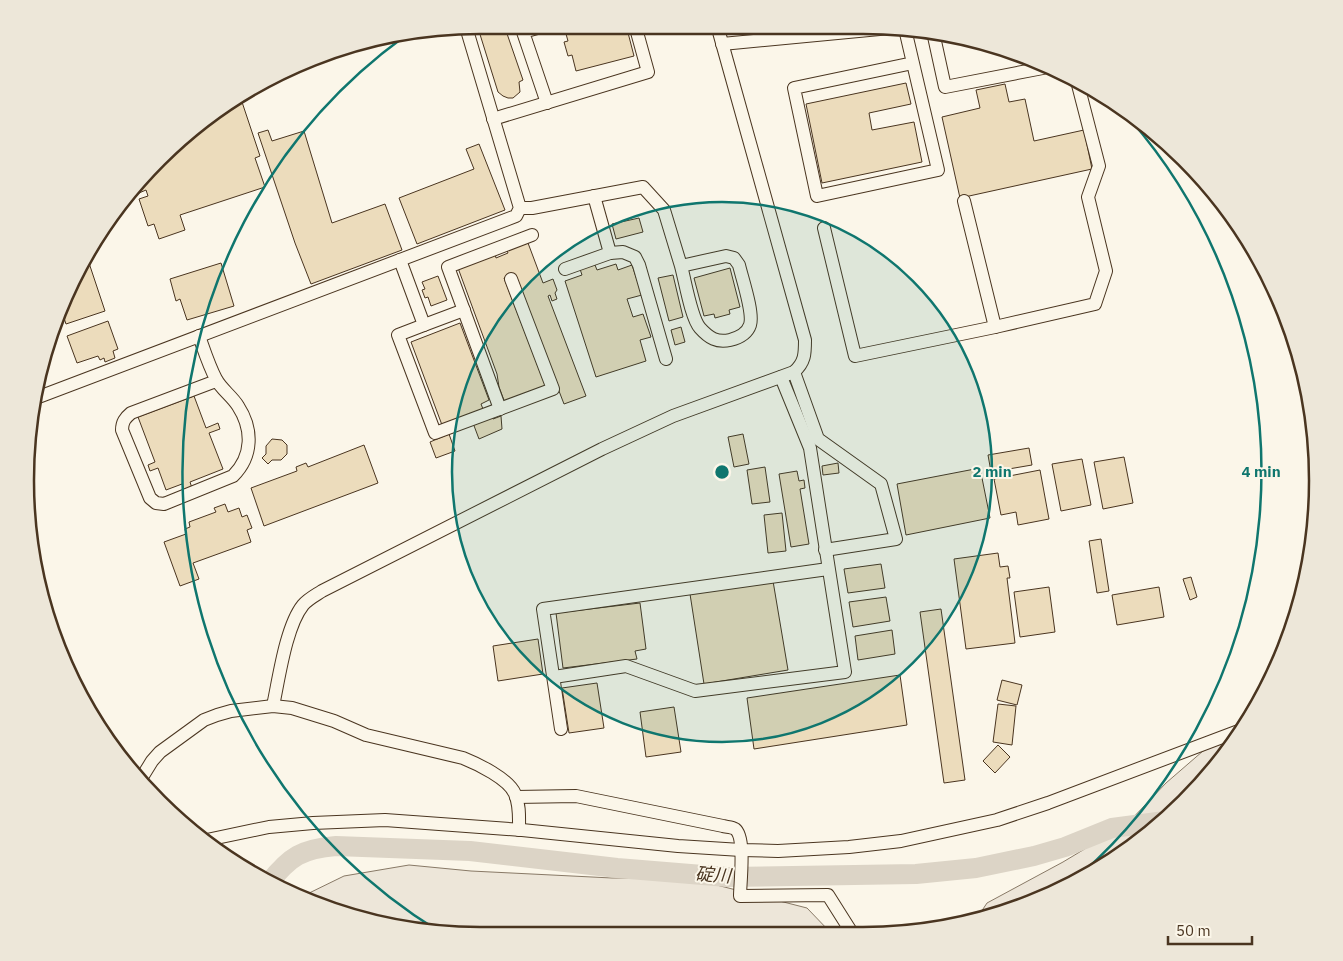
<svg xmlns="http://www.w3.org/2000/svg" width="1343" height="961" viewBox="0 0 1343 961" font-family="'IBM Plex Sans','Noto Sans JP',sans-serif">
<style>
.green{fill:#ede6d9;stroke:#887966}
.lines{fill:none;stroke-linecap:round;stroke-linejoin:round}
.river{stroke:#dcd4c6;stroke-width:20}
.building{fill:#ecdcbc;stroke:#4a3520}
.minor-casing{stroke:#4a3520;stroke-width:14}
.minor{stroke:#fbf6e9;stroke-width:12}
.ring{fill:none;stroke:#0f766e;stroke-width:2.5}
.labels{text-anchor:middle;stroke-width:4;stroke-linejoin:round;paint-order:stroke}
.water-label{font-size:18px;font-style:italic;fill:#4a3520;stroke:#fbf6e9}
.rim{fill:none;stroke:#4a3520;stroke-width:2.5}
.centre{fill:#0f766e;stroke:#fbf6e9;stroke-width:2.5}
.ring-label{font-size:15px;text-anchor:middle;font-weight:bold;fill:#0f766e;stroke:#fbf6e9;stroke-width:4;stroke-linejoin:round;paint-order:stroke}
</style>
<rect width="100%" height="100%" fill="#fbf6e9"/>
<g class="green">
<polygon points="1241,730 1224,758 1163,823 1064,889 979,915 987,903 1063,862 1128,823 1166,783 1203,751"/>
<polygon points="409,865 471,871 612,878 689,878 807,908 831,933 451,935 363,921 301,897 344,876"/>
</g>
<g class="lines">
<path class="river" d="M269,883C290,856 302,849 336,846L470,851L617,868L727,877L916,874L976,868L1034,856L1065,847L1112,828L1165,821"/>
</g>
<g class="building">
<polygon points="489,25 504,25 523,80 519,82 520,92 513,98 508,98 503,96 498,92 478,28"/>
<polygon points="572,25 626,25 634,56 576,71 572,55 568,56 564,42 568,41 564,27"/>
<polygon points="906,83 911,104 869,113 872,130 914,122 922,162 822,183 806,104"/>
<polygon points="1005,84 1009,102 1025,99 1034,141 1084,130 1092,169 960,198 942,117 980,108 976,90"/>
<polygon points="240,96 260,156 255,158 265,187 180,215 185,230 159,239 154,224 148,226 139,199 148,196 146,190 139,193 136,184 138,180 228,102"/>
<polygon points="268,130 272,141 304,131 332,223 385,204 402,250 311,284 295,243 258,133"/>
<polygon points="479,144 505,210 417,244 399,198 474,169 466,149"/>
<polygon points="639,218 643,232 616,239 612,224"/>
<polygon points="528,243 543,283 553,279 557,290 555,293 557,299 552,301 550,295 548,296 586,396 564,404 514,274 504,278 546,387 505,403 499,387 497,374 458,268 495,254 496,258 508,253 507,250"/>
<polygon points="87,257 105,311 66,324 62,312 72,279"/>
<polygon points="221,263 234,306 187,320 180,299 176,301 170,279"/>
<polygon points="616,264 618,270 632,265 642,295 627,299 633,317 643,314 651,337 640,340 646,361 596,377 565,281 582,275 580,269 595,265 597,270"/>
<polygon points="730,268 740,307 729,310 730,314 715,318 714,314 704,316 694,278"/>
<polygon points="673,275 683,317 669,321 658,278"/>
<polygon points="438,276 447,300 431,306 428,297 425,298 422,290 425,289 422,282"/>
<polygon points="108,321 118,349 113,351 115,358 105,362 104,358 100,360 98,356 77,363 67,336"/>
<polygon points="460,323 489,400 481,404 483,409 442,425 411,342"/>
<polygon points="681,327 685,342 675,345 671,330"/>
<polygon points="194,396 206,428 218,423 220,429 209,433 223,469 190,482 193,491 185,493 182,484 166,490 158,468 150,471 148,465 155,462 138,417"/>
<polygon points="492,416 493,419 501,416 502,429 479,439 473,423"/>
<polygon points="449,434 455,451 436,458 430,442"/>
<polygon points="743,434 749,464 734,467 728,437"/>
<polygon points="272,439 282,440 287,445 287,454 281,460 272,460 268,464 262,458 266,454 266,446"/>
<polygon points="364,445 378,483 264,526 251,488 297,471 296,467 306,463 308,467"/>
<polygon points="1029,448 1032,465 991,472 988,455"/>
<polygon points="1124,457 1133,503 1103,509 1094,462"/>
<polygon points="1082,459 1091,505 1061,511 1052,464"/>
<polygon points="838,463 839,473 823,475 822,466"/>
<polygon points="765,467 770,502 752,504 747,470"/>
<polygon points="980,468 990,518 906,535 897,484"/>
<polygon points="1040,470 1049,519 1018,525 1016,512 1001,515 994,479"/>
<polygon points="797,471 799,481 804,480 805,488 800,489 809,544 791,547 779,474"/>
<polygon points="225,504 228,512 239,508 242,517 247,515 252,528 247,530 251,542 193,563 199,579 180,586 164,542 186,534 185,529 190,527 189,522 216,512 214,508"/>
<polygon points="782,513 786,551 768,553 764,515"/>
<polygon points="1101,539 1109,591 1097,593 1089,541"/>
<polygon points="998,553 1000,567 1008,566 1010,578 1007,578 1015,643 966,649 954,559"/>
<polygon points="881,564 885,588 848,593 844,569"/>
<polygon points="1191,577 1197,597 1190,600 1183,579"/>
<polygon points="773,581 788,670 704,684 690,594"/>
<polygon points="1049,587 1055,632 1020,637 1014,592"/>
<polygon points="1159,587 1164,617 1117,625 1112,595"/>
<polygon points="886,597 890,621 853,627 849,602"/>
<polygon points="640,603 646,649 635,651 637,659 563,668 556,613"/>
<polygon points="941,609 965,780 944,783 920,612"/>
<polygon points="892,630 895,654 858,660 855,636"/>
<polygon points="538,639 543,674 498,681 493,646"/>
<polygon points="900,675 907,725 754,749 747,698"/>
<polygon points="1002,680 1022,685 1017,705 997,700"/>
<polygon points="597,683 604,728 569,733 562,688"/>
<polygon points="998,704 1016,706 1012,745 993,742"/>
<polygon points="674,707 681,752 646,757 640,712"/>
<polygon points="998,745 1010,757 995,773 983,761"/>
</g>
<g class="lines">
<g class="minor-casing">
<g id="minor">
<polyline points="905,29 938,170 817,196 794,88 913,63"/>
<polyline points="933,32 945,87 1043,68"/>
<polyline points="722,44 890,28"/>
<polyline points="547,103 523,32 548,25"/>
<polyline points="493,119 648,72 635,25"/>
<polyline points="964,201 995,327"/>
<path d="M520,208H532L643,187L664,210L681,266L726,256L734,258L739,265C742,278 754,313 750,325C747,334 738,338 730,340C717,343 709,338 700,328C691,318 685,280 681,266"/>
<polyline points="824,228 855,356 995,327 1095,304 1106,271 1088,197 1099,166 1077,81"/>
<polyline points="610,253 623,252 635,257 639,265 666,359"/>
<polyline points="400,260 424,325 398,335 435,433 553,389 511,279"/>
<polyline points="565,269 610,253 594,196"/>
<polyline points="424,325 464,310"/>
<path d="M199,336C204,350 209,366 216,379C221,389 232,396 238,406C253,429 253,456 233,476L164,504L156,503L150,498L122,430C122,422 125,418 131,413L216,381"/>
<polyline points="794,372 818,439 881,484 896,539 825,550"/>
<polyline points="36,398 516,216 520,208 466,27"/>
<polyline points="500,409 448,267 532,235"/>
<polyline points="554,677 626,666 695,691 845,672 810,448 781,377"/>
<path d="M273,706C279,678 286,626 303,605C308,599 316,595 322,591L602,449L673,416L794,372C805,362 805,354 805,340L717,25"/>
<polyline points="561,729 543,609 828,569"/>
<path d="M139,782L152,761L160,752L204,720L217,715L231,711L273,706L292,708L334,721L366,735L463,758C478,764 509,779 515,794C520,805 519,818 519,830"/>
<path d="M516,797L576,796L723,826C726,827 732,827 735,829C746,837 740,883 740,896L828,895L852,933"/>
<polyline points="202,841 269,827 313,823 385,820 522,830 678,846 741,850 778,851 849,847 901,841 997,820 1048,803 1241,730"/>
</g>
</g>
<use href="#minor" class="minor"/>
</g>
<circle cx="722" cy="472" r="270" fill="#0f766e" fill-opacity=".12"/>
<g class="ring">
<circle cx="722" cy="472" r="270"/>
<path d="M440 932A539 539 0 0 1 405 36M1129 118A539 539 0 0 1 1065 888"/>
</g>
<g class="labels">
<g class="water-label">
<text transform="translate(713 875) rotate(4)" y="6">碇川</text>
</g>
</g>
<path d="M0 0H1343V961H0ZM480 34H863A446 446 0 0 1 1309 480V481A446 446 0 0 1 863 927H480A446 446 0 0 1 34 481V480A446 446 0 0 1 480 34Z" fill="#ede7d9" fill-rule="evenodd"/>
<path class="rim" d="M480 34H863A446 446 0 0 1 1309 480V481A446 446 0 0 1 863 927H480A446 446 0 0 1 34 481V480A446 446 0 0 1 480 34Z"/>
<circle cx="722" cy="472" r="8" class="centre"/>
<g class="ring-label">
<text x="992" y="477">2 min</text>
<text x="1261" y="477">4 min</text>
</g>
<path d="M1168 936v8h84v-8" fill="none" stroke="#4a3520" stroke-width="2.5"/>
<text x="1176" y="936" font-size="15" fill="#4a3520" stroke="#fbf6e9" stroke-width="4" paint-order="stroke">50 m</text>
</svg>
